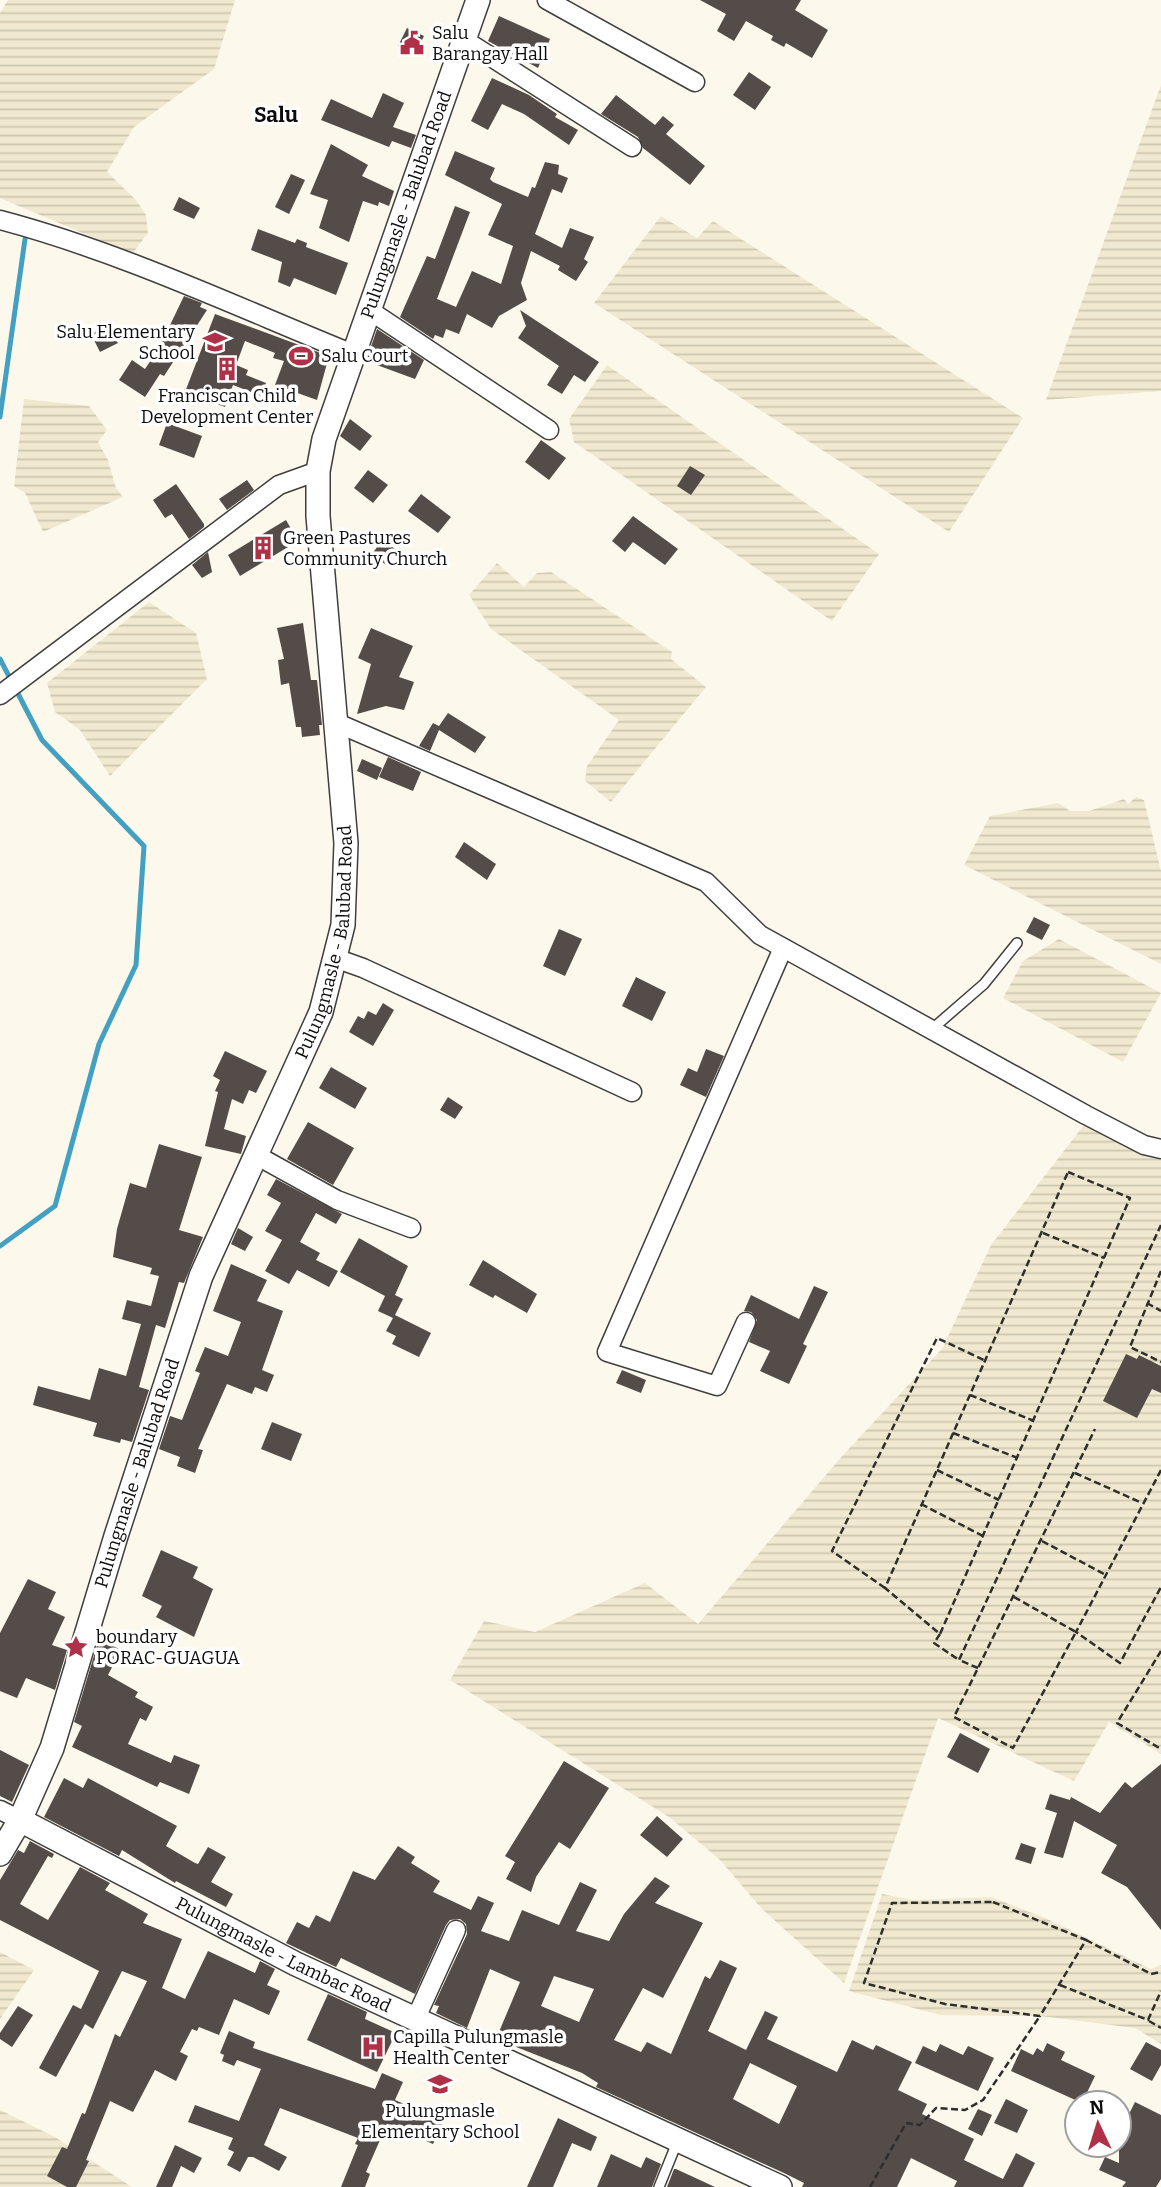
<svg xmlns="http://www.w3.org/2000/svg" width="1161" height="2187" viewBox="0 0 1161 2187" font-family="Bitter,serif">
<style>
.farmland{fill:url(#farmland-rules)}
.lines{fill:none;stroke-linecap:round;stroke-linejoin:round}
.stream{stroke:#43a0c1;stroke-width:5}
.building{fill:#534c49;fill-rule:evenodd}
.service-casing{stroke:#3f3f3f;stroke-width:12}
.minor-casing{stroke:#3f3f3f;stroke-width:21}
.tertiary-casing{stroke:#3f3f3f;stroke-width:26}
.path{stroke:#2e2e2e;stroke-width:2.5;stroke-dasharray:7 3.5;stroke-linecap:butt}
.service{stroke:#fff;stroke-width:9}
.minor{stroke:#fff;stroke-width:18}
.tertiary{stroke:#fff;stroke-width:23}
.labels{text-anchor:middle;stroke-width:7;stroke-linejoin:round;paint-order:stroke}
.poi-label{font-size:18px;fill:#0c0c0c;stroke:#fff;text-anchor:start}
.street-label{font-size:18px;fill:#0c0c0c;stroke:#fff}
.quarter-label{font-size:21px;font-weight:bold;fill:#0c0c0c;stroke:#fff}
</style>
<defs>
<pattern id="farmland-rules" width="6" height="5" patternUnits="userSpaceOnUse" patternTransform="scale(1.75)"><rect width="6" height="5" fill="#f1e9cf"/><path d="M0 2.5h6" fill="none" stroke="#cdc7b1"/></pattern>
</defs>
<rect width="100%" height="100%" fill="#fdf8ec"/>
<g class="farmland">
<polygon points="8,0 235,0 214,69 134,127 107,172 136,200 146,215 148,233 132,254 0,198 0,13"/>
<polygon points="1161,85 1161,391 1046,400"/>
<polygon points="661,216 697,238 713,221 1023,418 949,532 594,303"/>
<polygon points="607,365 879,554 832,621 574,442 569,419"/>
<polygon points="24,399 89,406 107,430 98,442 108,460 116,488 123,497 43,532 25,493 14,486"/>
<polygon points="497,563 524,587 537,573 551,572 672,652 671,659 706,687 611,802 585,781 587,766 619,720 491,629 469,595"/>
<polygon points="149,602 196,633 207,679 110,776 80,730 55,712 47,683"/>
<polygon points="1136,797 1144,800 1161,871 1161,964 964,865 990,816 1058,803 1070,811 1089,811 1124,799 1128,804"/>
<polygon points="1059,939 1161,993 1123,1062 1003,998 1023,961"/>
<polygon points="1084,1125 1146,1157 1161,1160 1161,1754 1109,1722 1074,1781 938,1718 844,1983 762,1909 719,1859 669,1817 450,1680 484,1621 535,1632 645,1583 698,1624 844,1454 942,1349 991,1245"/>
<polygon points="882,1894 913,1900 991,1897 1045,1918 1151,1969 1161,1965 1161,2044 1135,2028 1040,2016 940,2015 849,1991"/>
<polygon points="0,1952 34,1970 0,2019"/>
<polygon points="0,2110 55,2137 132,2187 0,2187"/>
</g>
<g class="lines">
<g class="stream">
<polyline points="0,417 25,239"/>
<polyline points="0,659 42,740 144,846 136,965 99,1044 55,1206 0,1246"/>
</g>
</g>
<g class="building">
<polygon points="700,0 801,0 795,10 828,30 812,58 786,43 784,47 771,40 773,36 746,21 734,41 717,31 726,14"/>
<polygon points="499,16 550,39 538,68 488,41"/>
<polygon points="407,28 424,36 415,54 398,46"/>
<polygon points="749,72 771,87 755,110 733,95"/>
<polygon points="492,78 529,95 557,114 555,117 578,130 569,145 524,114 502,104 488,130 471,121"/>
<polygon points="383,93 404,103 393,127 416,135 411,148 392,141 389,147 321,120 331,99 372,118"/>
<polygon points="616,95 655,125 663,116 674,125 666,134 705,166 690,185 643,148 638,137 601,114"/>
<polygon points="331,144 368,165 362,176 394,191 389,206 379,202 378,206 363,201 349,242 319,228 328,200 310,194"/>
<polygon points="455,151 495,168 490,179 493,182 528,197 532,187 535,188 545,162 559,165 558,174 568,178 562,193 552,189 535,234 562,248 570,228 594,237 584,259 588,262 576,281 558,270 560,266 531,251 521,283 527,300 499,316 492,328 467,314 459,334 446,329 443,338 435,335 433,339 400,317 427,256 435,259 455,206 470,212 437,299 456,307 472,271 501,284 513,246 488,235 502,204 445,175"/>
<polygon points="291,174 305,180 289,214 275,207"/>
<polygon points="179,197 200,208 194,219 173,210"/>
<polygon points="258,229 295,243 297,239 307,243 306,247 348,263 336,295 294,278 290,287 278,282 282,262 251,250"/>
<polygon points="184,296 202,303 200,307 207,310 164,376 160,374 145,397 119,380 132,360 145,369 159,348"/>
<polygon points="520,310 599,362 585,382 574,375 562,394 547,385 559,366 518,338 526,326"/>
<polygon points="215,314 329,356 317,400 275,385 284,361 273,358 275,353 245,341 236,365 248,370 246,375 266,383 261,396 233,385 225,407 185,392"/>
<polygon points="108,325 118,343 100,352 91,334"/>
<polygon points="377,329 424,360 415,379 366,361"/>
<polygon points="350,419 372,436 360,451 340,436"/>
<polygon points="167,423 202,436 194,458 159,445"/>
<polygon points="541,440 566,458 549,480 525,462"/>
<polygon points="690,466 705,475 691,495 677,486"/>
<polygon points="368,470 388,485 373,503 354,488"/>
<polygon points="247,480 254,490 227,510 219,499"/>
<polygon points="176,484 204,524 204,527 189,539 172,514 165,518 153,500"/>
<polygon points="421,494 451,517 438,533 408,511"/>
<polygon points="633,516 678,549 665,565 633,542 625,552 612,541"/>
<polygon points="286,520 298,541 240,576 228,555"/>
<polygon points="383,539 397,551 386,565 372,554"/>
<polygon points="208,552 212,572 202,578 192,565"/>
<polygon points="303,623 311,680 317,680 322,725 319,725 320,735 302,737 301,727 296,727 289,683 281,685 278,660 284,659 277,628"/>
<polygon points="371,628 413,646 399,677 414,682 404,710 386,706 357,714 371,664 358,658"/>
<polygon points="448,713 486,737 475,753 439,730 430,751 419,746 433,723 439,726"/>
<polygon points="388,757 421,772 413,791 379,777"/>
<polygon points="362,759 382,768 377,780 357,771"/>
<polygon points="464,842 496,864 487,880 455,857"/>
<polygon points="1034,917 1050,925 1042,940 1026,932"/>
<polygon points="559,929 582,939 565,976 543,966"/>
<polygon points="636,977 666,992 652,1021 622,1006"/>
<polygon points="383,1003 394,1010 373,1046 349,1032 358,1016 364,1019 368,1011 376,1015"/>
<polygon points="706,1049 724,1056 706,1097 680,1085 688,1068 697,1072"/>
<polygon points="225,1051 267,1071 256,1093 249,1090 243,1104 232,1099 224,1129 246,1136 241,1154 205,1146 218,1092 215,1091 220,1080 213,1076"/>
<polygon points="331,1067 367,1088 355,1109 319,1088"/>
<polygon points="448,1097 463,1107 455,1119 440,1110"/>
<polygon points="308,1122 354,1148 333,1185 287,1159"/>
<polygon points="159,1144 202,1157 179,1230 203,1237 184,1283 179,1282 165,1328 156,1325 139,1387 149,1390 132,1442 121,1439 120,1443 93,1436 97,1423 33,1405 38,1386 90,1400 99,1368 126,1376 141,1324 122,1319 127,1300 151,1306 159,1276 150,1274 152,1268 113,1257 117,1229 130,1183 146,1188"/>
<polygon points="276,1179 342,1214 336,1224 316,1213 300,1242 320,1253 316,1260 338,1271 329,1287 297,1270 289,1284 265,1271 282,1240 265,1231 281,1203 267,1195"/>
<polygon points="238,1228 253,1237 245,1251 231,1244"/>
<polygon points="359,1238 408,1266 395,1295 403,1299 395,1315 431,1333 419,1357 392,1344 396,1336 386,1331 393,1318 378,1311 385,1296 340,1272"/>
<polygon points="483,1260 537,1294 527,1313 495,1295 493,1298 469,1285"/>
<polygon points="231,1264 267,1280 257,1301 283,1311 262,1370 274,1375 267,1392 255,1387 252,1394 227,1384 198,1449 203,1450 195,1473 177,1466 180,1457 159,1449 170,1416 182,1420 200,1373 195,1371 205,1347 228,1356 241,1322 213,1311"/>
<polygon points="814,1286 828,1292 803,1344 807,1346 789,1384 760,1371 770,1351 749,1342 757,1320 751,1312 744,1311 751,1295 799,1319"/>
<polygon points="1126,1354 1137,1359 1139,1355 1161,1366 1161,1393 1152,1389 1137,1418 1103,1401"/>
<polygon points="622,1370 646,1380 641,1393 616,1383"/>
<polygon points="272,1422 302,1434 291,1461 261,1449"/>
<polygon points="161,1550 198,1567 193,1578 213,1589 194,1637 156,1617 162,1606 142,1596"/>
<polygon points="28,1579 56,1592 48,1609 65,1617 52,1645 67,1650 55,1690 26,1678 17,1698 0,1691 0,1633"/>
<polygon points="99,1639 121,1650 108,1675 138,1692 135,1697 153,1707 146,1721 140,1718 128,1744 171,1763 174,1755 200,1765 189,1794 160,1782 157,1787 72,1747 82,1726 74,1722"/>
<polygon points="960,1733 990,1749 978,1773 947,1757"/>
<polygon points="0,1750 29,1765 12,1802 0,1796"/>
<polygon points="564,1761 609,1788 570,1849 559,1842 536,1877 531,1892 506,1879 515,1862 505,1856"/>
<polygon points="1161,1764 1161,1930 1127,1887 1101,1873 1117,1845 1074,1821 1063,1858 1044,1853 1057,1813 1045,1809 1050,1794 1070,1800 1071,1797 1100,1813 1125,1782 1132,1788"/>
<polygon points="64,1778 83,1788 88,1778 177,1826 166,1846 195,1863 198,1864 208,1847 226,1857 211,1882 233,1894 226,1907 176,1881 175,1883 122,1850 119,1856 44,1817"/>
<polygon points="657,1816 683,1839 667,1857 640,1835"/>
<polygon points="30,1841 54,1854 52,1858 48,1856 20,1904 48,1920 80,1867 110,1883 105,1890 148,1914 143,1923 182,1939 162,1988 185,1999 208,1951 255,1973 260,1961 275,1969 267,1985 280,1991 269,2015 234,1999 219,2035 199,2027 197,2031 192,2029 180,2052 188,2056 176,2081 155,2070 133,2112 110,2101 86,2160 89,2161 76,2187 67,2187 47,2176 62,2147 67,2149 82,2113 85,2114 115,2034 120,2037 147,1981 122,1971 93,2029 85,2024 56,2077 39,2068 73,2005 81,2009 99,1971 0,1920 0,1880 18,1850 24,1853"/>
<polygon points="1021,1843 1036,1848 1031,1864 1015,1859"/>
<path d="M398,1846L415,1857L411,1863L440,1881L433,1892L471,1910L478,1896L494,1903L481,1931L509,1941L522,1910L559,1925L580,1882L597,1890L576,1931L609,1941L624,1914L655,1877L670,1886L655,1903L703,1923L663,1998L643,1988L614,2040L641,2052L647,2042L671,2054L705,1976L710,1979L720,1960L737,1968L708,2031L746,2050L765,2011L778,2017L767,2039L837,2072L852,2040L873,2050L876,2045L912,2062L898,2090L927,2104L922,2114L974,2139L964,2160L1003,2179L1016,2153L1035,2163L1023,2187H954L957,2181L911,2158L897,2187H802L804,2183L786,2174L596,2087L598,2083L582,2073L496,2039L520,1982L515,1980L490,1969L467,2028L436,2013L439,2006L434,2005L467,1934L466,1924L460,1919L450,1920L446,1925L415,1994L341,1958L336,1967L286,1943L297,1922L309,1928L316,1915L330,1922L353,1871L375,1880ZM554,1976L594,1989L579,2022L541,2006ZM750,2063L797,2086L779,2124L733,2099Z"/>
<polygon points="328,1994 367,2012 365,2019 396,2033 377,2072 307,2040"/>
<polygon points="18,2006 33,2015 12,2047 0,2039 0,2033"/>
<polygon points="229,2031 255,2042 253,2048 375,2089 382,2073 403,2082 395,2100 444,2121 433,2144 387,2124 366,2172 370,2174 365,2187 341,2187 358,2145 355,2144 358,2138 280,2108 264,2145 287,2157 279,2171 253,2157 248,2157 240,2172 227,2165 234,2152 228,2149 233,2138 188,2122 195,2105 239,2121 261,2069 237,2060 234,2066 222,2061 224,2055 220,2053"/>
<polygon points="1146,2042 1161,2050 1161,2065 1152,2081 1130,2069"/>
<polygon points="1047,2043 1065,2052 1061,2060 1095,2076 1082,2103 1011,2071 1021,2049 1033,2055 1037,2048 1043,2052"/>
<polygon points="940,2044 963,2055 968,2046 994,2058 978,2091 915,2063 923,2046 936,2052"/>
<polygon points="1006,2099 1028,2110 1017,2133 994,2123"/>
<polygon points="1135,2102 1161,2115 1161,2179 1156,2187 1122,2187 1126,2182 1099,2170 1105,2157 1119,2163 1119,2111 1128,2116"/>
<polygon points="978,2109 992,2115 982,2136 968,2129"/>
<polygon points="558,2118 597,2137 591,2151 572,2143 553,2187 527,2187"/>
<polygon points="175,2145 202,2158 194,2173 181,2166 172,2187 156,2187"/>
<polygon points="611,2154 641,2168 646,2157 661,2164 652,2187 597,2187"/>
<polygon points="674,2169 676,2169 715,2187 667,2187"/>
</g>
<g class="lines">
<g class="service-casing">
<g id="service">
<polyline points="931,1030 984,984 1017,943"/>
<polyline points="659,2187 678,2140"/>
</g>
</g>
<g class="minor-casing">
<g id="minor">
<polyline points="547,0 695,82"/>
<polyline points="463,39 632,147"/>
<path d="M0,220C121,252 237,307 353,354"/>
<polyline points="369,310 549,430"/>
<polyline points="0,695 279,485 318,471"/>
<polyline points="337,723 706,882 760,935 1086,1115 1144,1145 1161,1149"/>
<polyline points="335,958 363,968 632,1092"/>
<polyline points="256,1155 337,1200 411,1228"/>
<polyline points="746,1322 717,1386 607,1352 783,948"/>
<polyline points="0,1810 20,1820"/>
<polyline points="415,2020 456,1930"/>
</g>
</g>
<g class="tertiary-casing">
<g id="tertiary">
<path id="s1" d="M20,1820L296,1964L780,2187"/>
<path id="s2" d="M0,1854L20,1820L52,1748L116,1536L201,1276L321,1012L343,925L346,843L318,516V471L324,439L478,0"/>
</g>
</g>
<g class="path">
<polygon points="1068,1172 1130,1198 940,1634 885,1588"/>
<polyline points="1043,1233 1104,1258"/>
<polyline points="1161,1271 1130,1347 1161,1362"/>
<polyline points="1147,1303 1161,1311"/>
<polyline points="970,1395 1034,1421"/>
<polyline points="953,1433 1018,1458"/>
<polyline points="937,1470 999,1500"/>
<polyline points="1161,1470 1076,1632 1120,1663 1161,1587"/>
<polyline points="1075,1473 1142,1503"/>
<polyline points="921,1504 983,1536"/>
<polyline points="1042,1541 1106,1575"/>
<polyline points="885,1588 832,1551 937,1338 984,1360"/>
<polyline points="1014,1597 1076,1632 1013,1748 954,1717 1095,1429"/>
<polyline points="940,1634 934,1643 959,1660"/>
<polyline points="1161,1651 1117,1723 1161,1749"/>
<polyline points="978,1668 959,1660 1161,1225"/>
<polygon points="993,1902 1086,1940 1040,2016 945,2004 864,1983 892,1903"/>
<polyline points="1086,1940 1151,1974 1161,1972"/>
<polyline points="1060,1985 1148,2020 1161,1991"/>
<polyline points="1149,2021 1161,2028"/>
<polyline points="870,2187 906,2123 920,2125 936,2108 965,2110 983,2100 1040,2016"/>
</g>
<use href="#service" class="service"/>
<use href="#minor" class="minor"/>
<use href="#tertiary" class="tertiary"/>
</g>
<defs>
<g id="civic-bare" transform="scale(1.89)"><path d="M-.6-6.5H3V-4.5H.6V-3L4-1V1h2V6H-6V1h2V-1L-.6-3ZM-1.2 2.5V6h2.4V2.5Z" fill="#af3148" stroke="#fff" stroke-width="2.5" paint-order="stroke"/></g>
<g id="school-bare" transform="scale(1.89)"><path d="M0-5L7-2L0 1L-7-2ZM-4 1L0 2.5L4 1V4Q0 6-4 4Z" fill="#af3148" stroke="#fff" stroke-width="2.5" paint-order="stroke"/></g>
<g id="stadium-bare" transform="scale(1.89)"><path d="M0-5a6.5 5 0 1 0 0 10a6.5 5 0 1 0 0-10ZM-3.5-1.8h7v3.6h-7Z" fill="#af3148" stroke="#fff" stroke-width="2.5" paint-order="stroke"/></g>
<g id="building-bare" transform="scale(1.89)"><path d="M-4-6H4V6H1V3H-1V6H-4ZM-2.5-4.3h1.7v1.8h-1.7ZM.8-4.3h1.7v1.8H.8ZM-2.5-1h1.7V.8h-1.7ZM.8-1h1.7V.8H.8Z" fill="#af3148" stroke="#fff" stroke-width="2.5" paint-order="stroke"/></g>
<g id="sight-bare" transform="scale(1.89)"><path d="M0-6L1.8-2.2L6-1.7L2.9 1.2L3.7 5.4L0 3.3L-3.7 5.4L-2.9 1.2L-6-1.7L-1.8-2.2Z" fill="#af3148" stroke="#fff" stroke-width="2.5" paint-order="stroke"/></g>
<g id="hospital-bare" transform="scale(1.89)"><path d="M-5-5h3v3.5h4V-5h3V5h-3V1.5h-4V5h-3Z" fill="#af3148" stroke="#fff" stroke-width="2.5" paint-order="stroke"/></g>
</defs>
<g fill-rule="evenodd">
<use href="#civic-bare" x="412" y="43"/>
<use href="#school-bare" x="215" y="342"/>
<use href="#stadium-bare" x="301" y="356"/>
<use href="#building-bare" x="227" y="369"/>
<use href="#building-bare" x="263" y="548"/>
<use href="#sight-bare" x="76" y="1647"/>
<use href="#hospital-bare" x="373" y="2047"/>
<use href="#school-bare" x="440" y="2084"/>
</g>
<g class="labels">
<g class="poi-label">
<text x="432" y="39">Salu<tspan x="432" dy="21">Barangay Hall</tspan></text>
<text x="195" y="338" text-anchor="end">Salu Elementary<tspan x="195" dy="21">School</tspan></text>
<text x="321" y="362">Salu Court</text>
<text x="227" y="402" text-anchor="middle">Franciscan Child<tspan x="227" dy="21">Development Center</tspan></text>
<text x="283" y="544">Green Pastures<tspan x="283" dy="21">Community Church</tspan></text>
<text x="96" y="1643">boundary<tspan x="96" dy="21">PORAC-GUAGUA</tspan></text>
<text x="393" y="2043">Capilla Pulungmasle<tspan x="393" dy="21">Health Center</tspan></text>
<text x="440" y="2117" text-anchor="middle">Pulungmasle<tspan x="440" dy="21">Elementary School</tspan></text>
</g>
<g class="street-label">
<text dy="6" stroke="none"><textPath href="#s2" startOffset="1729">Pulungmasle - Balubad Road</textPath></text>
<text dy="6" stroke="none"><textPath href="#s2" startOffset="973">Pulungmasle - Balubad Road</textPath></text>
<text dy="6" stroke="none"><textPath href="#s2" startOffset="406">Pulungmasle - Balubad Road</textPath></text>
<text dy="6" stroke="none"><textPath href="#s1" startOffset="296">Pulungmasle - Lambac Road</textPath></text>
</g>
<g class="quarter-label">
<text x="276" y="122">Salu</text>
</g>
</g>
<g transform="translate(1098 2124) rotate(356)"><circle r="33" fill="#ffffff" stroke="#9e9e9e" stroke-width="2"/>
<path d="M0-5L12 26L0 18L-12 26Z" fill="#af3148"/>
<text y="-10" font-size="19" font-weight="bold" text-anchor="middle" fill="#0c0c0c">N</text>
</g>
</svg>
